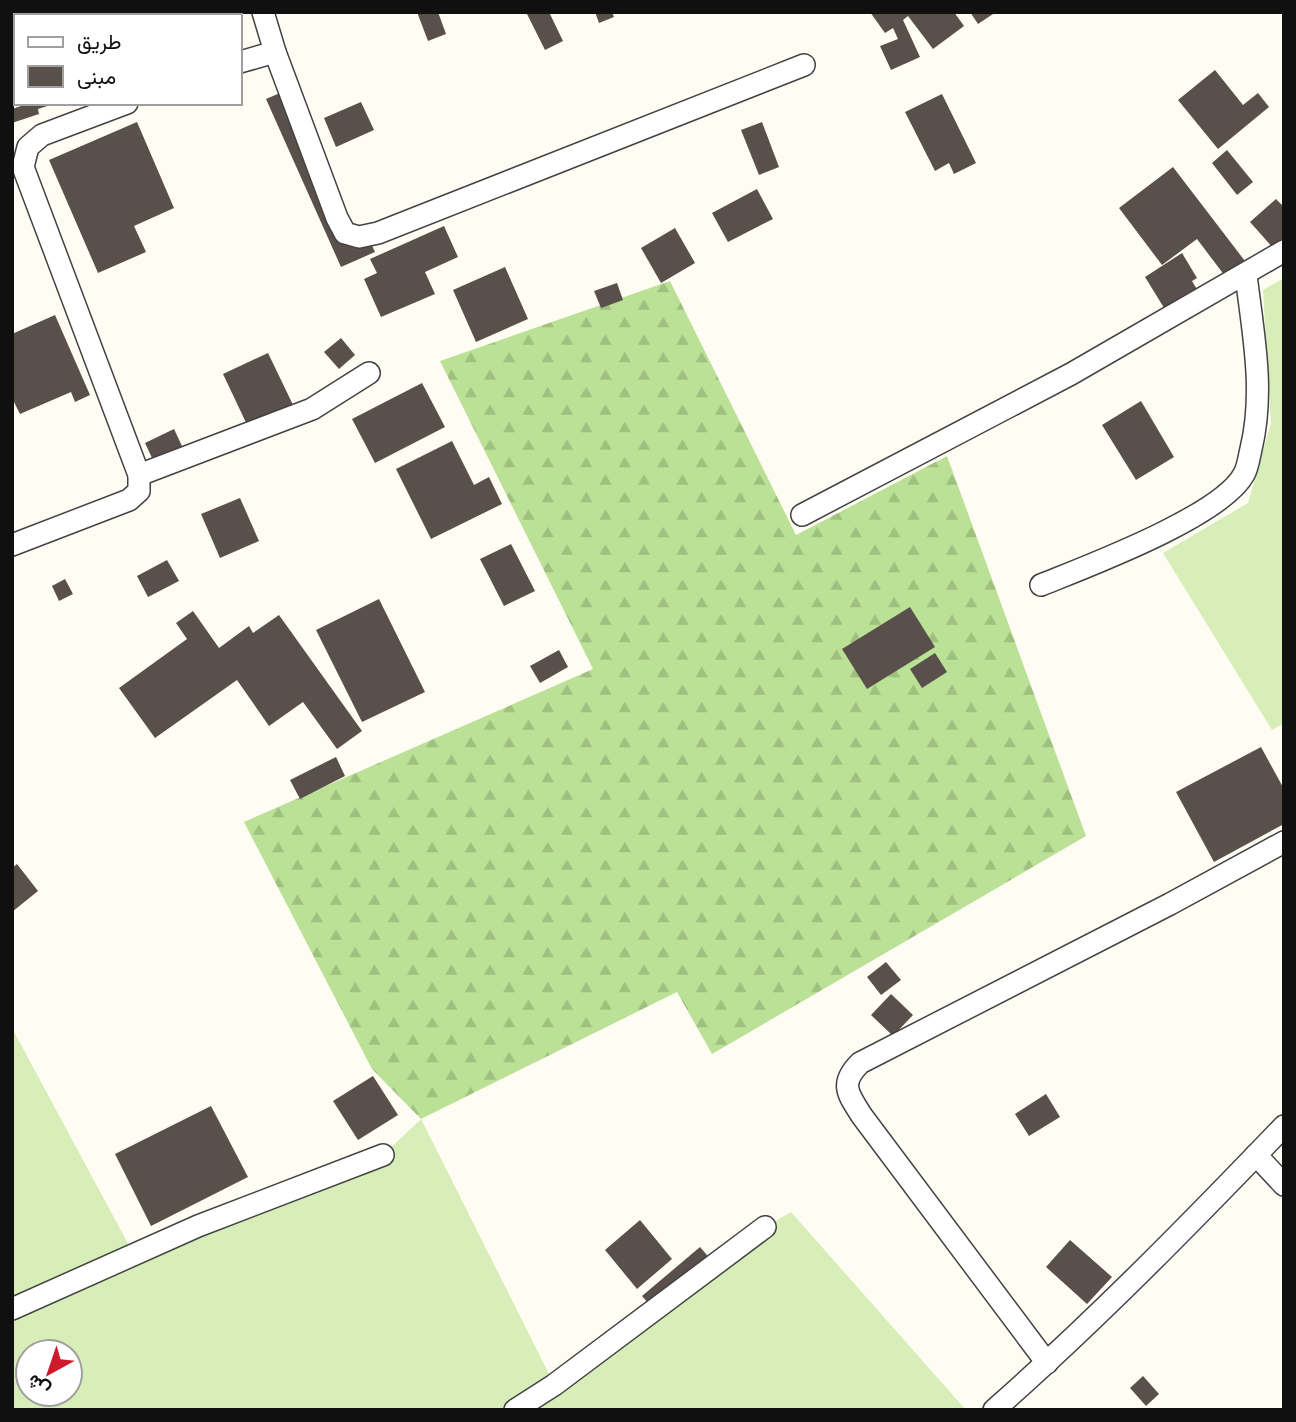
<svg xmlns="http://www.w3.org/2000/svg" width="1296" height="1422" viewBox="0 0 1296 1422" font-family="'Times New Roman',Vazirmatn,serif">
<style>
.grass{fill:#d7eeb8;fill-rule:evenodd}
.forest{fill:url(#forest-firs)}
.building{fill:#5a504b}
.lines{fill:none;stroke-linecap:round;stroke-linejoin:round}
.minor-casing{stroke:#434343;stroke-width:24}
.minor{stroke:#fff;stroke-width:21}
</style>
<defs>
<pattern id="forest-firs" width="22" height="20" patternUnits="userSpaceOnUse" patternTransform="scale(1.75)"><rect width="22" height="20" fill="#bbe196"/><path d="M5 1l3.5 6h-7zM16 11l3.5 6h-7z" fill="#a0c080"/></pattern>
</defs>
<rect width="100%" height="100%" fill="#fffcf3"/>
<g class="grass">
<polygon points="1284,278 1284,723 1272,730 1163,553 1248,503 1271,423 1263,290"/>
<path d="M12,1028L133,1253L383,1155L421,1119L554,1384L765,1227L791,1212L966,1410H12ZM28,1352H70V1394H28Z"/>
</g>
<polygon class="forest" points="670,281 796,535 947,456 1086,836 712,1054 677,992 421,1119 372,1069 244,822 593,669 440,361"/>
<g class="building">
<polygon points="12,12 69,12 70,16 16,16 15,58 12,49"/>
<polygon points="417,12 438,12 446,34 428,41"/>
<polygon points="526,12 549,12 563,41 545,50"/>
<polygon points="595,12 612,12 614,17 599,23"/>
<polygon points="870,12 954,12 964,26 933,49 908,16 903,20 920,57 891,70 880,46 898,39 893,28 885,33"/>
<polygon points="970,12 996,12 978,24"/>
<polygon points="1215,70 1243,105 1258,93 1269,107 1218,149 1178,100"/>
<polygon points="287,90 351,235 364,229 375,252 341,267 266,99"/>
<polygon points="942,94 976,163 954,174 949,163 935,171 905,112"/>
<polygon points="361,102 374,130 336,147 324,118"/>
<polygon points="30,103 54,104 38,109 39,114 12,123 12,109"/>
<polygon points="137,122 174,208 134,226 146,252 98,273 49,160"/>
<polygon points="762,122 779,167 759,175 741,130"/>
<polygon points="1227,150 1253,182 1237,195 1212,163"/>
<polygon points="1173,167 1248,265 1228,280 1197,239 1162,265 1119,208"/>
<polygon points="757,189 773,219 728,242 712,213"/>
<polygon points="1276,199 1284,207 1284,242 1275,250 1250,222"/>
<polygon points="444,226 458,257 425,272 435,294 381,317 364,279 377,273 370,259"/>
<polygon points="675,228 695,263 661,283 641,248"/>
<polygon points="1182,253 1197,278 1192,281 1198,291 1166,311 1145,277"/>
<polygon points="505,267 528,319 476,342 453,290"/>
<polygon points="617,283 623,300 601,308 594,291"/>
<polygon points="55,315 90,395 75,402 71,392 20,414 12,398 12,334"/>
<polygon points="341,338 355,355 339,369 324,352"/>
<polygon points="268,353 295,409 250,431 223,374"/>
<polygon points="422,383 445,427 375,463 352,419"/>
<polygon points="1141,401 1174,457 1136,480 1102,425"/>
<polygon points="174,429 190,463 161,477 145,443"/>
<polygon points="452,441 474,485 489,477 502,504 431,539 396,469"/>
<polygon points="240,498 259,541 220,558 201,514"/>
<polygon points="511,544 535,591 504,606 480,559"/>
<polygon points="167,560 179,581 148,597 137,576"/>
<polygon points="65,579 73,594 59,601 52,586"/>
<polygon points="379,599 425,692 362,722 316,630"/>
<polygon points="910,607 935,647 867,689 842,649"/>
<polygon points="193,611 219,648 249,626 253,633 279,615 362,731 337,749 303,702 269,726 237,680 155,738 119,688 187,639 176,623"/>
<polygon points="559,650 568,667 540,683 530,666"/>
<polygon points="935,653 947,672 922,688 910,669"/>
<polygon points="1261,747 1284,789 1284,824 1214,862 1176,792"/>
<polygon points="336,757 345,776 300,799 290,780"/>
<polygon points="17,864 38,891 12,912 12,868"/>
<polygon points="886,962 901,980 881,995 867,977"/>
<polygon points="891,994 913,1015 893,1036 871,1015"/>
<polygon points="373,1076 398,1115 358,1140 333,1101"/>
<polygon points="1046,1094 1060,1117 1029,1136 1015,1114"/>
<polygon points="211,1106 248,1177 151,1226 115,1154"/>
<polygon points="640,1220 672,1259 637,1289 605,1250"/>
<polygon points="1070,1240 1112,1277 1087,1304 1046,1267"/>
<polygon points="700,1247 712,1261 654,1310 642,1296"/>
<polygon points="1143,1376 1159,1394 1146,1406 1130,1388"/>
</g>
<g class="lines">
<g class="minor-casing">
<g id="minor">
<polyline points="110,12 111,16"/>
<polyline points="263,12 275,52 337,218 345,233 359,237 378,233 804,65"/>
<polyline points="240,62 275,52"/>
<polyline points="139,475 312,409 369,373"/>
<polyline points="802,515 1071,374 1284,251"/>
<polyline points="12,545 129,500 139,491 139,475 23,167 28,147 42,135 127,103"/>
<path d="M1041,585C1088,566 1222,516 1244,474C1248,467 1249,457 1251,449C1265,391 1253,333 1246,275"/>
<polyline points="1256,1155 1284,1185"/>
<polyline points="12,1309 198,1226 383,1155"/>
<path d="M1047,1363L862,1116C848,1094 839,1084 860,1063L1170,904L1284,842"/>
<polyline points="515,1410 554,1385 765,1227"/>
<path d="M994,1410C1096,1320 1190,1224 1284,1126"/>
</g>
</g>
<use href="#minor" class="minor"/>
</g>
<rect width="1296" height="1422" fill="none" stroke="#101010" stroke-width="28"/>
<rect x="14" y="14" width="228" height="91" fill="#ffffff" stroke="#9f9f9f" stroke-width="2"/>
<rect x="28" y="37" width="35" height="10" fill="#ffffff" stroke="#9f9f9f" stroke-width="2"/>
<text x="77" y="49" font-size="21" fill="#101010">طريق</text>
<rect x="28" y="66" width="35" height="21" fill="#5a504b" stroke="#9f9f9f" stroke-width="2"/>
<text x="77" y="84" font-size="21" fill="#101010">مبنى</text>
<g transform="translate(49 1373) rotate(220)"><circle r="33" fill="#ffffff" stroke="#9f9f9f" stroke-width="2"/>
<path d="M0-5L12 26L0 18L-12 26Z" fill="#cf1a2b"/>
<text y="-10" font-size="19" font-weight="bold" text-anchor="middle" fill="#101010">ش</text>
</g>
</svg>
